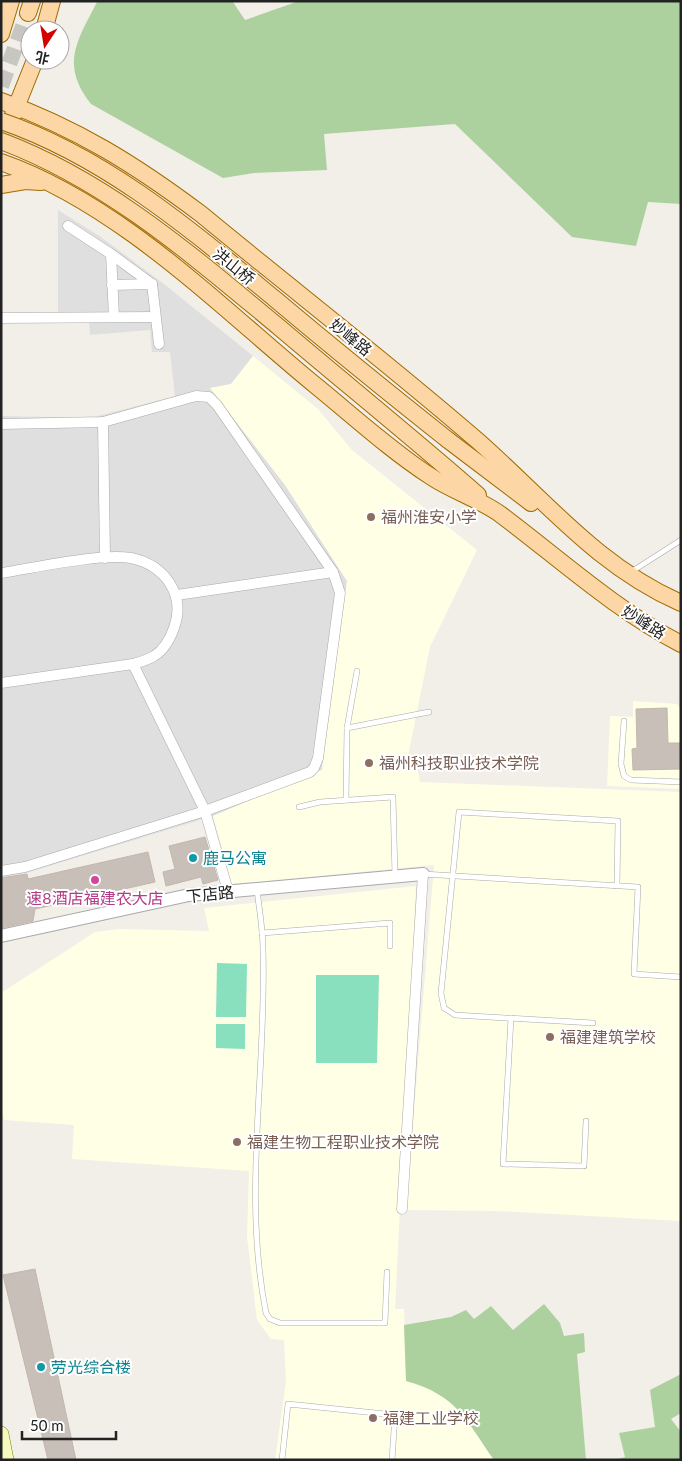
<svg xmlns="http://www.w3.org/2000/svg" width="682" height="1461" viewBox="0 0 682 1461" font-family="Lato,'Noto Sans SC',sans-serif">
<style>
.residential{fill:#e0dfdf}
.education{fill:#ffffe5}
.forest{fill:#add19e}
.pitch{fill:#88e0be}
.building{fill:#c7bfb8;stroke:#c4b6ab}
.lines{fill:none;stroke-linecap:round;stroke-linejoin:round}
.primary-tunnel{stroke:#c8c6c1;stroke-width:16;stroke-dasharray:16 8;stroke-linecap:butt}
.service-casing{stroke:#a9a9a9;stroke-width:6}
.minor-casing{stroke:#a9a9a9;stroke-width:11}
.tertiary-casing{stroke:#a9a9a9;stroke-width:14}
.secondary-casing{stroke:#707d05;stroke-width:16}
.primary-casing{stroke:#a06b00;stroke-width:18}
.service{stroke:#fff;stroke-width:5}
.minor{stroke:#fff;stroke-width:10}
.tertiary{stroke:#fff;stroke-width:12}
.secondary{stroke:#f7fabf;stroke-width:15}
.primary{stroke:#fcd6a4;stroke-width:16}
.primary-bridge-casing{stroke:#a06b00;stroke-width:18;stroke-linecap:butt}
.primary-bridge{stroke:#fcd6a4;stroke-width:16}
.education-dot{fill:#8d6e63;stroke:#fff;stroke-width:2}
.culture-dot{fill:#0f9aa8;stroke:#fff;stroke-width:2}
.hotel-dot{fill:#d1479c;stroke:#fff;stroke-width:2}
.labels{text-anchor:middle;stroke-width:4;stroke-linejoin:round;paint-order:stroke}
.street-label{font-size:16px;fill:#222;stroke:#fff}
.education-label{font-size:16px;fill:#785e54;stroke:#fff;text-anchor:start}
.culture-label{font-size:16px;fill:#0d838f;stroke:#fff;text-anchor:start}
.hotel-label{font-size:16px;fill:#b23c85;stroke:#fff}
</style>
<rect width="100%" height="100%" fill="#f2efe9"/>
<polygon class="residential" points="58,210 101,237 164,284 253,356 231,384 211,388 285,485 347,581 322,770 213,816 26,873 1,878 1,416 90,418 175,396 170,352 152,352 150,330 90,335 89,320 58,321"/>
<g class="education">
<polygon points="253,356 318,409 352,450 477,550 430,647 408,756 415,755 420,782 681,792 681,1221 498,1211 406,1210 434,865 232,884 213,816 322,770 347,581 285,485 210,388 231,384"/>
<polygon points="633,701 677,704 681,711 681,789 607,786 610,716 633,717"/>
<polygon points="416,886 395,1309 404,1309 406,1381 422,1385 450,1400 461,1411 494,1460 275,1460 286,1381 284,1340 271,1339 257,1320 247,1237 249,1171 72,1159 74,1125 4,1120 1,1104 1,993 95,932 119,929 209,931 204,908"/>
</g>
<g class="forest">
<path d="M227,1L233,2L245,20L299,1H681V204L648,202L636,246L572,237L455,124L324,134L327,170L254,173L223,178L91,104C60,65 77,41 97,2Z"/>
<path d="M544,1304L560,1323L564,1336L584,1333L585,1352L577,1354L586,1460H494C466,1420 457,1395 406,1381L404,1325L451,1317L466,1310L474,1319L491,1306L513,1330Z"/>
<polygon points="681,1374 681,1413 671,1419 681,1432 681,1460 615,1460 625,1457 619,1433 655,1427 650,1390"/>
</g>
<g class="pitch">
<polygon points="217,963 247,964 246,1017 216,1017"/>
<polygon points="316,975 379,975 377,1063 316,1063"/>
<polygon points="216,1024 245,1024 245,1049 216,1048"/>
</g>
<g class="building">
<polygon points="667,708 668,743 681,743 681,769 633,770 632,749 637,748 636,709"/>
<polygon points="205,837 218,880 203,884 201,877 166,886 163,872 175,869 169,846"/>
<polygon points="148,852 155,882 35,909 33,921 1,928 1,878 27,874 28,879"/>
<polygon points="35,1269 76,1460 48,1460 3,1275"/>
</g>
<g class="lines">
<polyline class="primary-tunnel" points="1,86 28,13"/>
<g class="service-casing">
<g id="service">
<polyline points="631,572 681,540"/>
<polyline points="624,721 621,764 624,776 631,780 681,782"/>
<polyline points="347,728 429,712"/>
<polyline points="346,800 347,728 357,671"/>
<polyline points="299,807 320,802 393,797 395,876"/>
<polyline points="423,874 638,887 634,974 681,977"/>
<path d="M257,889C259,909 263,929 263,949C267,1070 242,1193 266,1313L270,1319L280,1323H385L387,1272"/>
<polyline points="262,933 390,923 390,946"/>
<polyline points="511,1018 503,1164 584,1166 586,1121"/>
<polyline points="593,1023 455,1015 444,1008 441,993 459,812 618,821 617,886"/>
<polyline points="282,1460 288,1404 395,1415 392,1460"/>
</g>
</g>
<g class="minor-casing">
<g id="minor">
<polyline points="68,226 111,254 114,317"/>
<polyline points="111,254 152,284"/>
<polyline points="112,285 152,284 159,344"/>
<polyline points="1,318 155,317"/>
<polyline points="103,422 105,558"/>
<polyline points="1,424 103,422 196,396 209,397 217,405 333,572 340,593 318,758 314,768 310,772 205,811 25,867 1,871"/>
<path d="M1,573C34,568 100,553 131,558C165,565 186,595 174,628C170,639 164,650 154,656C148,660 140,662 133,664L1,683"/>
<polyline points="177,595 333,572"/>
<polyline points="133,664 205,811 228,891"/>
<polyline points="402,1209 423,874"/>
</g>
</g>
<g class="tertiary-casing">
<polyline id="tertiary" points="1,936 189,895 423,874"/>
</g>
<g class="secondary-casing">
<polyline id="secondary" points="1,1434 6,1460"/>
</g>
<g class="primary-casing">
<g id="primary">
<polyline points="28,13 32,1"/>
<polyline points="44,30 52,1"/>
<polyline points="1,34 11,1"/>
<path d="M1,101C77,128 137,166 201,214C293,290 388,363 478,441C545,500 597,566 681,603"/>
<polyline points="13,115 35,60"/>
<path d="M1,141C108,181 194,257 280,328C346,384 413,438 478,495"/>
<path d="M1,162C120,204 219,306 315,385C352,415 390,450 430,476C452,491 479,499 500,514C560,559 614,609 681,644"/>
<polyline points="1,185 25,181 41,182"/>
<polyline points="448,440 531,503"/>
</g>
</g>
<use href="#service" class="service"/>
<use href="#minor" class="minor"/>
<use href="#tertiary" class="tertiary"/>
<use href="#secondary" class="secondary"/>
<use href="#primary" class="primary"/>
<g class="primary-bridge-casing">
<path id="primary-bridge" d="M1,121C106,157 191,230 275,299C332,347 390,394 448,440"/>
</g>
<use href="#primary-bridge" class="primary-bridge"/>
</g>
<g class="education-dot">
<circle cx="371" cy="517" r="5"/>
<circle cx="369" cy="763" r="5"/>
<circle cx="550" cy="1037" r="5"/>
<circle cx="237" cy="1142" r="5"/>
<circle cx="373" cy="1418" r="5"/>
</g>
<g class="culture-dot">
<circle cx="193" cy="858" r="5"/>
<circle cx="41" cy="1367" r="5"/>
</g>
<circle class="hotel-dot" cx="95" cy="880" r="5"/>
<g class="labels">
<g class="street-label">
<text transform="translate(234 266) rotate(39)" y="6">洪山桥</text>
<text transform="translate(351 337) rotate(39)" y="6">妙峰路</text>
<text transform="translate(644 622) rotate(32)" y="6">妙峰路</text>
<text transform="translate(210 894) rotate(-6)" y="6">下店路</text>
</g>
<g class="education-label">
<text x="381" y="523">福州淮安小学</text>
<text x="379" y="769">福州科技职业技术学院</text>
<text x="560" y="1043">福建建筑学校</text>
<text x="247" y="1148">福建生物工程职业技术学院</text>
<text x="383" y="1424">福建工业学校</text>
</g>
<g class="culture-label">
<text x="203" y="864">鹿马公寓</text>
<text x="51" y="1373">劳光综合楼</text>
</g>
<g class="hotel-label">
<text x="95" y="904">速8酒店福建农大店</text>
</g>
</g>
<rect width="682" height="1461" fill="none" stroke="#222222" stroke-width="5"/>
<g transform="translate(45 45) rotate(192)"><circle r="24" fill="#ffffff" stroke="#a7a7a7"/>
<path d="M0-4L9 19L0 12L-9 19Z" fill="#d40000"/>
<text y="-8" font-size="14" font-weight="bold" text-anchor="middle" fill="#222222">北</text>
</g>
<path d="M22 1431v8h94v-8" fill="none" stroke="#222222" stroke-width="2.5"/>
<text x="30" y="1431" font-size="15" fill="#222222" stroke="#ffffff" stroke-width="4" paint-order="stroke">50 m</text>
</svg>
